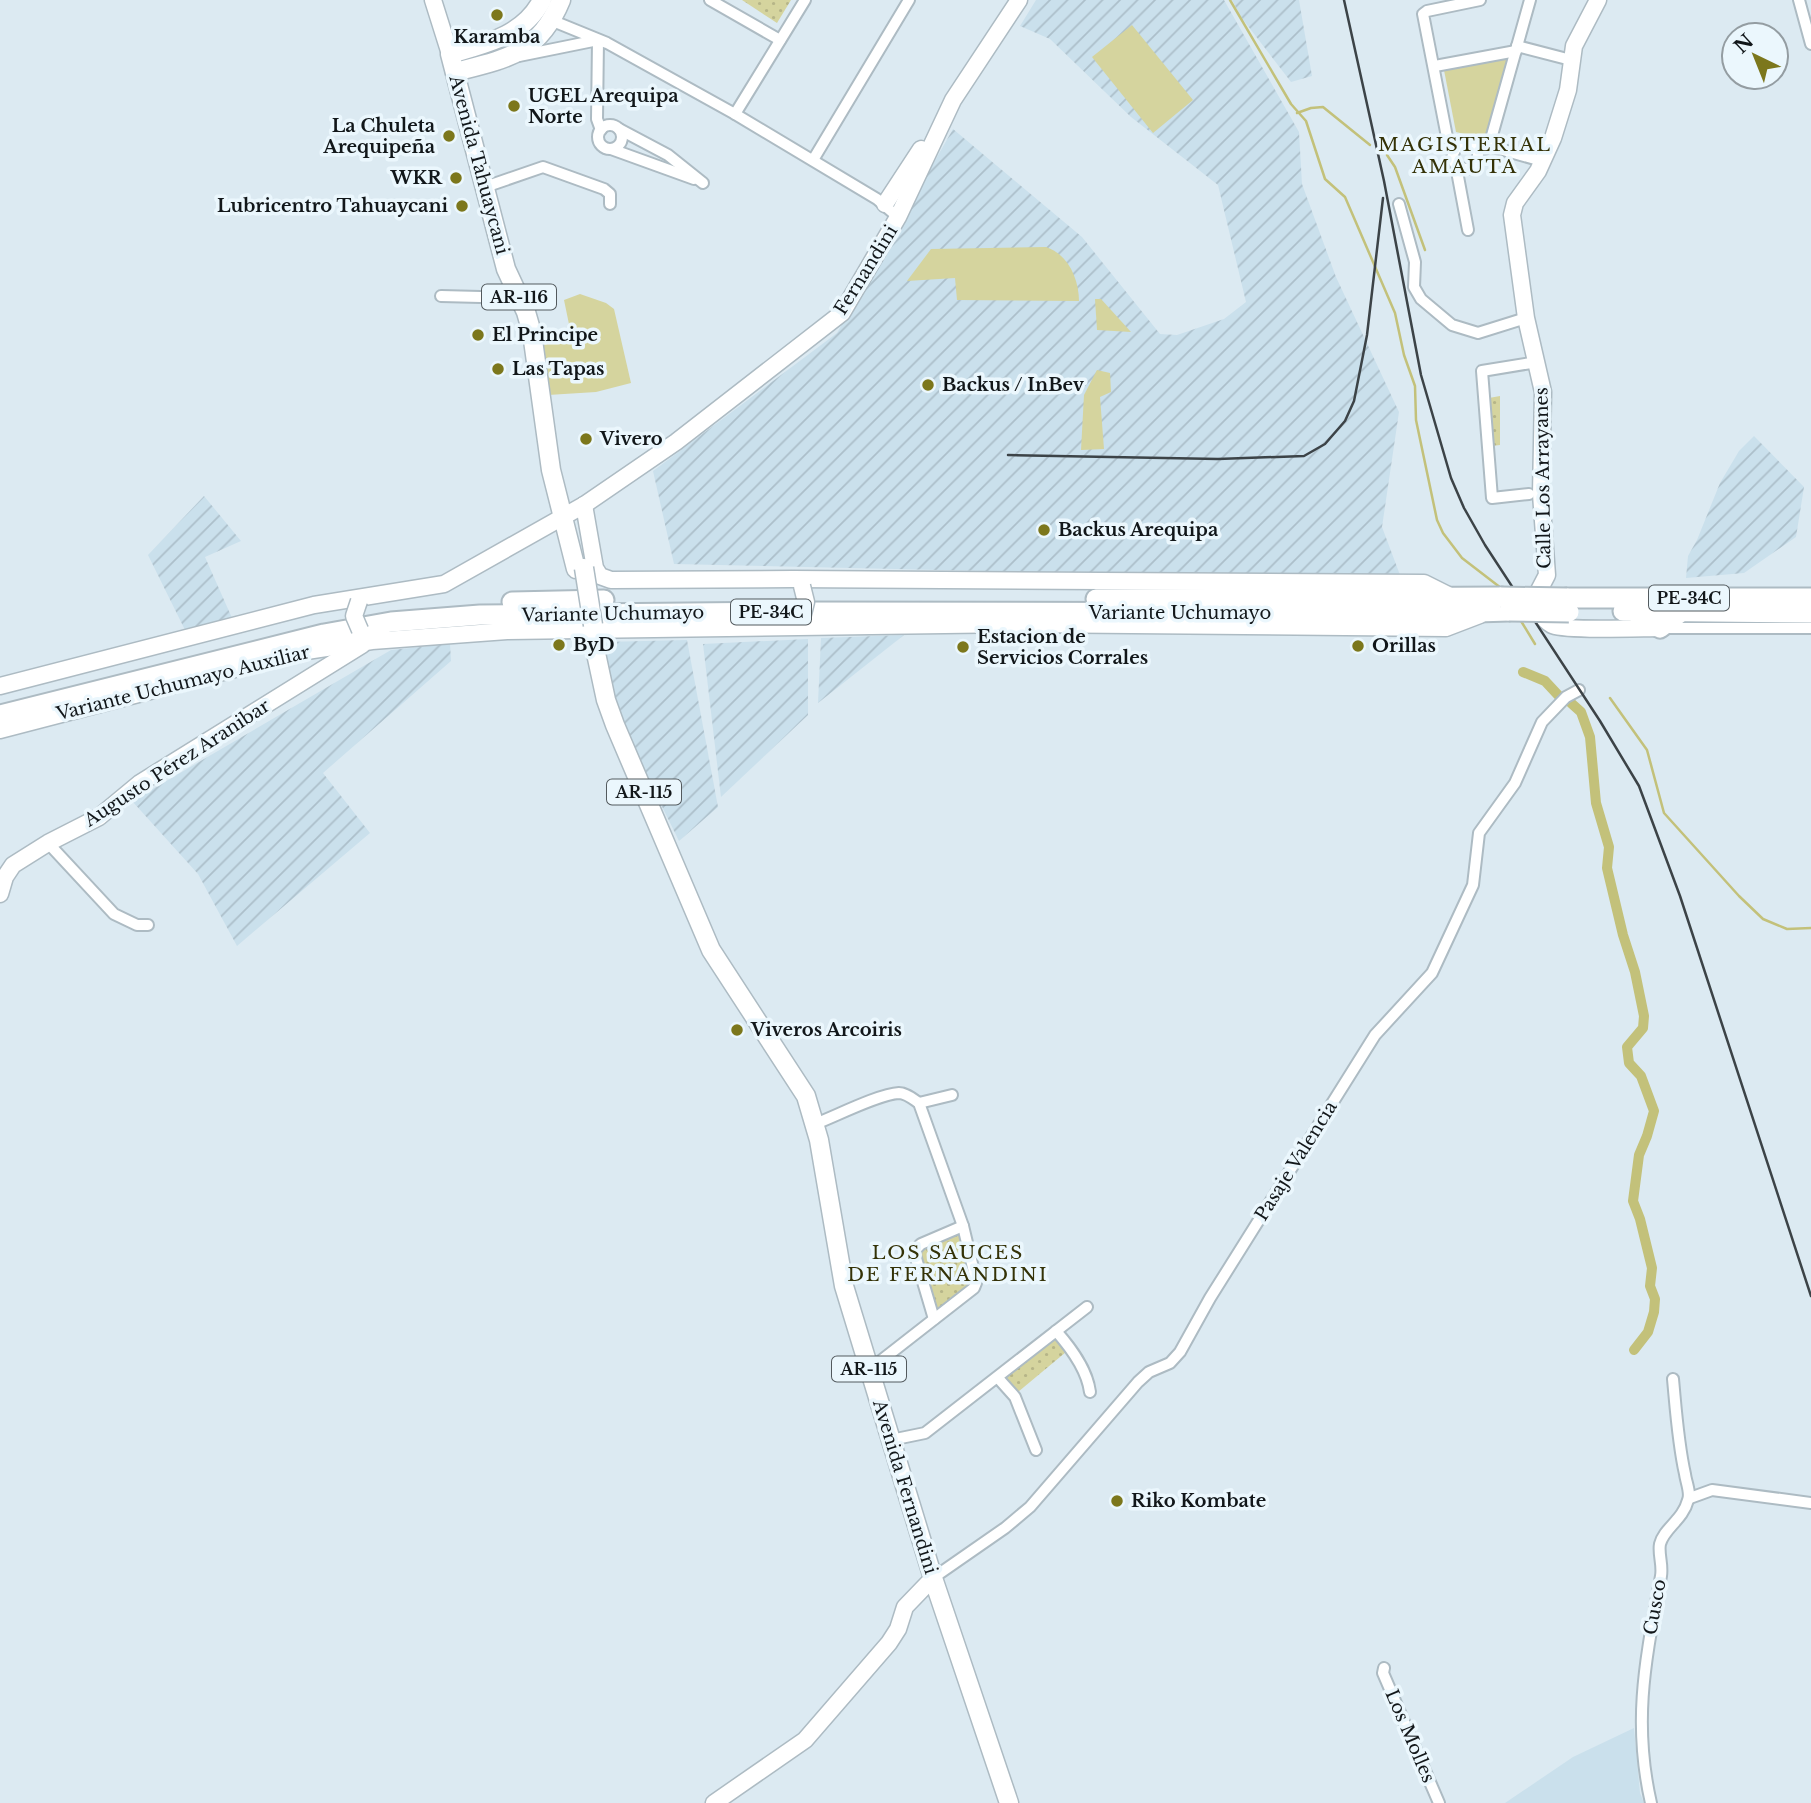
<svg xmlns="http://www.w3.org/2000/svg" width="1811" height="1803" viewBox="0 0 1811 1803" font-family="'Libre Baskerville',serif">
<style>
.built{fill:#cae0ec}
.industrial{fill:url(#industrial-furrows)}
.green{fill:#d5d49e}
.park{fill:url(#park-dots)}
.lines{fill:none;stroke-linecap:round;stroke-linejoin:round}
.stream{stroke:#c3c17a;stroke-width:2.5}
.canal{stroke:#c3c17a;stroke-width:10}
.street-casing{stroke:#adbbc3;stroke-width:14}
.secondary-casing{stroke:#adbbc3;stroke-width:19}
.primary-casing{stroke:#adbbc3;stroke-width:21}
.highway-casing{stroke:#adbbc3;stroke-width:23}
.street{stroke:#fff;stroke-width:10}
.secondary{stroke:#fff;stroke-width:16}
.primary{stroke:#fff;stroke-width:18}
.highway{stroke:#fff;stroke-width:19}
.rail{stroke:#3c4347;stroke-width:2.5}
.secondary-bridge-casing{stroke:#adbbc3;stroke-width:19;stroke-linecap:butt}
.primary-bridge-casing{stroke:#adbbc3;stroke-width:21;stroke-linecap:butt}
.highway-bridge-casing{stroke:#adbbc3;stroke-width:23;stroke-linecap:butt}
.secondary-bridge{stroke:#fff;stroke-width:16}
.primary-bridge{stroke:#fff;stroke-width:18}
.highway-bridge{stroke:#fff;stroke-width:19}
.poi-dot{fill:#7c771c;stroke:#ebf7fd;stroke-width:2.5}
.labels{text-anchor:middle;stroke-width:7;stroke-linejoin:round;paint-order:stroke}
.shield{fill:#ebf7fd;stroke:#535a5e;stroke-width:2}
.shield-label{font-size:16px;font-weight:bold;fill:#12171a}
.poi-label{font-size:18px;font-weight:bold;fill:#12171a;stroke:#ebf7fd;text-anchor:start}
.street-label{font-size:18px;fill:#12171a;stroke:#ebf7fd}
.neighbourhood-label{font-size:19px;letter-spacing:2px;fill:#343207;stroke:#ebf7fd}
</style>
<defs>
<pattern id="industrial-furrows" width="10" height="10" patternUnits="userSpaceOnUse" patternTransform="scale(1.75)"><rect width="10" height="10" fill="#cae0ec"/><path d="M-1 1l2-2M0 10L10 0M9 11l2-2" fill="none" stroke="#acbfca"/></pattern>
<pattern id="park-dots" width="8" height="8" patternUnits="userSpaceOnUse" patternTransform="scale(1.75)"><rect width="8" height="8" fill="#d5d49e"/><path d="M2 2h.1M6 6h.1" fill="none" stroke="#b6b588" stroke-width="1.8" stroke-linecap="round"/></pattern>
</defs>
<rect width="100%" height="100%" fill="#dceaf2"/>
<polygon class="built" points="1634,1728 1640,1793 1644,1803 1505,1803 1573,1757"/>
<g class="industrial">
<polygon points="1036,0 1224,0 1299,132 1302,184 1336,277 1399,412 1382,527 1400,575 1298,578 674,564 653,471 837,333 953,129 1082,237 1160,334 1177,335 1224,319 1246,302 1218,185 1131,117 1050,39 1020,26"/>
<polygon points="1232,0 1299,0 1312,76 1291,82 1241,17"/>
<polygon points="1754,436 1804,487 1796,537 1744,573 1686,578 1688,556 1697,540 1720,483 1739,451"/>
<polygon points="204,496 241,541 205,557 232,618 185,630 148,555"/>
<polygon points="904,635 818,703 821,638"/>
<polygon points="808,639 808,715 721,797 703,644"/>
<polygon points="687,640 718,807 679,841 615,711 602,642"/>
<polygon points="450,644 451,661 323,773 370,833 237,946 198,874 132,801 391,650"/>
</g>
<g class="green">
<polygon points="1132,25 1193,100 1153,133 1092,57"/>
<polygon points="1507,58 1485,139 1456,132 1444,70"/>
<path d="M1046,247C1068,254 1079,279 1079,301L957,300L955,278L907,281L931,249Z"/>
<polygon points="580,294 606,303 614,309 631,383 596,392 548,395 539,335 570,329 564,300"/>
<polygon points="1095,299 1101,299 1131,332 1097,330"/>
<polygon points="1097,370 1110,373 1111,392 1100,397 1104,449 1081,450 1084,395"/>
</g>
<g class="park">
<polygon points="742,0 791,0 777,23"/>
<polygon points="1500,396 1500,445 1492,446 1489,398"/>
<polygon points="959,1233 973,1281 939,1308 934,1306 920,1250"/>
<polygon points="1054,1338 1066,1352 1018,1392 1005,1377"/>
</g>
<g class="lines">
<g class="stream">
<polyline points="1230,0 1291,104 1306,121 1325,179 1345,197 1395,313 1404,355 1415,386 1416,420 1437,520 1443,533 1462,558 1501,588"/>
<polyline points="1297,113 1311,108 1323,107 1370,145"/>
<polyline points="1387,155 1395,167 1425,250"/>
<polyline points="1521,621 1535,644"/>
<polyline points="1610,698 1647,750 1664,813 1739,896 1763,919 1787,929 1811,928"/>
</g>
<g class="canal">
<polyline points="1523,672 1545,681 1558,695"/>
<polyline points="1571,703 1581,712 1590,737 1596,803 1609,847 1607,868 1623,935 1635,972 1644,1016 1643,1028 1627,1047 1629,1063 1641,1076 1654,1111 1647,1136 1639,1155 1633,1201 1640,1219 1652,1268 1650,1286 1655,1299 1654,1312 1648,1332 1634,1350"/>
</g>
<g class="street-casing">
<g id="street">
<polyline points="710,0 780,40"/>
<polyline points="1799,0 1811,44"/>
<polyline points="553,21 607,43 735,114 877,199 898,217"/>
<polyline points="598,40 597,119 601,130"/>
<polyline points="1517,46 1571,60"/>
<polyline points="519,56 598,40"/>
<polyline points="1435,66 1516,51"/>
<polyline points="735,114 805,0"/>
<circle cx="610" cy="137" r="12"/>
<polyline points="619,129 668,155 703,183"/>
<polyline points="1489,146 1530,0"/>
<polyline points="611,149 694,179"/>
<polyline points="1454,149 1447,137 1423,14 1427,11 1480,0"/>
<polyline points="1485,149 1489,146 1542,161"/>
<polyline points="813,160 909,0"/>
<path d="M1456,166C1469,173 1479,166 1478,152"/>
<polyline points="485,187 543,167 604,189 610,194 610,204"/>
<polyline points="1399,204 1415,262 1414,287 1421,299 1452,325 1478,333 1526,318"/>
<path d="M1468,230L1456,166L1452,158C1455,143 1468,138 1478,152"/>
<polyline points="441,296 519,298"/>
<polyline points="1529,494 1492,498 1482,371 1537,362"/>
<polyline points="1663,628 1811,628"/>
<polyline points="48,843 114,914 137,925 148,925"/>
<polyline points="919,1103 952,1095"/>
<path d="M815,1124C836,1116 879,1094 899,1093C906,1093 913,1099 919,1103L963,1226L975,1276L976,1283L974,1288L869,1370"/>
<polyline points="934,1319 915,1255 916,1249 921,1244 963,1226"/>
<path d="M1056,1331C1071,1348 1087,1369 1090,1392"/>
<polyline points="998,1378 1015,1397 1036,1450"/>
<polyline points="891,1440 925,1433 1087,1307"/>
<polyline points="1690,1498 1712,1490 1811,1503"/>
<polyline points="933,1578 1005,1528 1030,1507 1138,1382 1149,1372 1170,1363 1180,1352 1210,1298 1375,1035 1432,973 1473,885 1479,833 1515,783 1542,722 1566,697 1579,690"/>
<polyline points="1384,1668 1383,1673 1439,1803"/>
<path d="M1651,1803C1632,1720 1646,1658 1661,1576C1663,1564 1658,1554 1660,1544C1664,1528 1683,1520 1688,1500C1691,1493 1686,1482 1685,1474C1678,1443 1676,1411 1673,1379"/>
</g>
</g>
<g class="secondary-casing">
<g id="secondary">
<polyline points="433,0 450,54"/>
<path d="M1598,0L1574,46L1568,90L1553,138L1538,171L1515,203L1512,215L1526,318L1543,392L1541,494L1547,575L1535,598C1537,609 1542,619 1552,625C1562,631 1642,628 1660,628"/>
<polyline points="885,204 921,149"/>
<polyline points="584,505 595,568 600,576 611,580 793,579 1424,583 1452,597"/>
<polyline points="0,686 314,605 444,584 584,505 676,442 842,313 898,217 953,100 1019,0"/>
<polyline points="0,730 300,652 372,641 507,631 1019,624 1446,628 1480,615"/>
<polyline points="0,894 5,877 13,865 48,843 99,817 140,783 362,645"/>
<polyline points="714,1803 805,1740 889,1643 898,1629 905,1607 933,1578"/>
</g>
</g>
<g class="primary-casing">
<g id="primary">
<path d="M542,0C524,36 485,44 450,54L506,269L526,312L532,333L551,470L576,569"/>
<path d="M455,72C506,59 539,54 561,0"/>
<polyline points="591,630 606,700 615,725 711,950 806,1096 819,1140 844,1286 933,1578 1009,1803"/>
</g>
</g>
<g class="highway-casing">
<g id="highway">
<polyline points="1567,598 1811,598"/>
<polyline points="1096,599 1501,597"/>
<polyline points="512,602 604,600"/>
<polyline points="1623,611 1811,613"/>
<polyline points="1635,612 1660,628 1681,612"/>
<polyline points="0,715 324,634 391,622 480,615 791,612 1445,613 1509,611"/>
</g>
</g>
<use href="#street" class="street"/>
<use href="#secondary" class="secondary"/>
<use href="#primary" class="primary"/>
<use href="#highway" class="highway"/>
<g class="rail">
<polyline points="1344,0 1384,181 1421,375 1451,478 1464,508 1485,545 1600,721 1639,786 1680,896 1811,1296"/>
<polyline points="1008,455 1218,459 1304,456 1325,444 1345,421 1354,401 1367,335 1383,198"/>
</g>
<g class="secondary-bridge-casing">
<g id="secondary-bridge">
<polyline points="802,586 806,602 802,618"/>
<polyline points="359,601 354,616 360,630"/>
</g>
</g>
<g class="primary-bridge-casing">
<polyline id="primary-bridge" points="584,568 593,625"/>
</g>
<g class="highway-bridge-casing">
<g id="highway-bridge">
<polyline points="1501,597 1567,598"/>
<polyline points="1509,611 1569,612"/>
</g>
</g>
<use href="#secondary-bridge" class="secondary-bridge"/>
<use href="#primary-bridge" class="primary-bridge"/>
<use href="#highway-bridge" class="highway-bridge"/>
</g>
<g class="poi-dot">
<circle cx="497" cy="15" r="7"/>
<circle cx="514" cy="106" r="7"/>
<circle cx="449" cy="136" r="7"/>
<circle cx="456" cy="178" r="7"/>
<circle cx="462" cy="206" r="7"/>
<circle cx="478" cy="335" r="7"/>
<circle cx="498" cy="369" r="7"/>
<circle cx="928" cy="385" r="7"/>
<circle cx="586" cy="439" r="7"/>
<circle cx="1044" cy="530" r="7"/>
<circle cx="559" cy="645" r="7"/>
<circle cx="1358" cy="646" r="7"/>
<circle cx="963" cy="647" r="7"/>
<circle cx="737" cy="1030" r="7"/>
<circle cx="1117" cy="1501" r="7"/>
</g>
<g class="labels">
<g class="shield">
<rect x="482" y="284.5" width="74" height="25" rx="5"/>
<rect x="1649" y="585.5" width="80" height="25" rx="5"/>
<rect x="731" y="599.5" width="80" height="25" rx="5"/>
<rect x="607" y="779.5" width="74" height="25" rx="5"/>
<rect x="832" y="1356.5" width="74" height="25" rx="5"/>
</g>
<g class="shield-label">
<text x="519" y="303">AR-116</text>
<text x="1689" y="604">PE-34C</text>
<text x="771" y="618">PE-34C</text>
<text x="644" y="798">AR-115</text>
<text x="869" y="1375">AR-115</text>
</g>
<g class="poi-label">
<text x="497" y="43" text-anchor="middle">Karamba</text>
<text x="528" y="102">UGEL Arequipa<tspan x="528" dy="21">Norte</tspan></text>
<text x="435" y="132" text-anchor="end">La Chuleta<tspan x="435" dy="21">Arequipeña</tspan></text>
<text x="442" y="184" text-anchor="end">WKR</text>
<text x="448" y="212" text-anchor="end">Lubricentro Tahuaycani</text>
<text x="492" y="341">El Principe</text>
<text x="512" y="375">Las Tapas</text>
<text x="942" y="391">Backus / InBev</text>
<text x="600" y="445">Vivero</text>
<text x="1058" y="536">Backus Arequipa</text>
<text x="977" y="643">Estacion de<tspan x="977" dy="21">Servicios Corrales</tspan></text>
<text x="573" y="651">ByD</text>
<text x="1372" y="652">Orillas</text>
<text x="751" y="1036">Viveros Arcoiris</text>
<text x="1131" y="1507">Riko Kombate</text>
</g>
<g class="street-label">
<text transform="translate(479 165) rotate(75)" y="6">Avenida Tahuaycani</text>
<text transform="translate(866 270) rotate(-58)" y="6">Fernandini</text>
<text transform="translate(1543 478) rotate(-91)" y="6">Calle Los Arrayanes</text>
<text x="1180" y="619">Variante Uchumayo</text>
<text transform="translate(613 614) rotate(-1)" y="6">Variante Uchumayo</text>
<text transform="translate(183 683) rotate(-14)" y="6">Variante Uchumayo Auxiliar</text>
<text transform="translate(177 763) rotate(-33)" y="6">Augusto Pérez Aranibar</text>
<text transform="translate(1296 1161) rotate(-58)" y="6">Pasaje Valencia</text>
<text transform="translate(905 1487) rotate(73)" y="6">Avenida Fernandini</text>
<text transform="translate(1655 1607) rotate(-80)" y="6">Cusco</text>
<text transform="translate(1410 1736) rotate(67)" y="6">Los Molles</text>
</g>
<g class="neighbourhood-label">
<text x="1465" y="151">MAGISTERIAL<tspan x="1465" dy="22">AMAUTA</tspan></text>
<text x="948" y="1259">LOS SAUCES<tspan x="948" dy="22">DE FERNANDINI</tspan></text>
</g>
</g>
<g transform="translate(1755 56) rotate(317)"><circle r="33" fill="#ebf7fd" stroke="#949da2" stroke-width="2"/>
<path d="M0-5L12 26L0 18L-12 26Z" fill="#7c771c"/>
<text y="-10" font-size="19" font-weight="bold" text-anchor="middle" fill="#12171a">N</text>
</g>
</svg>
